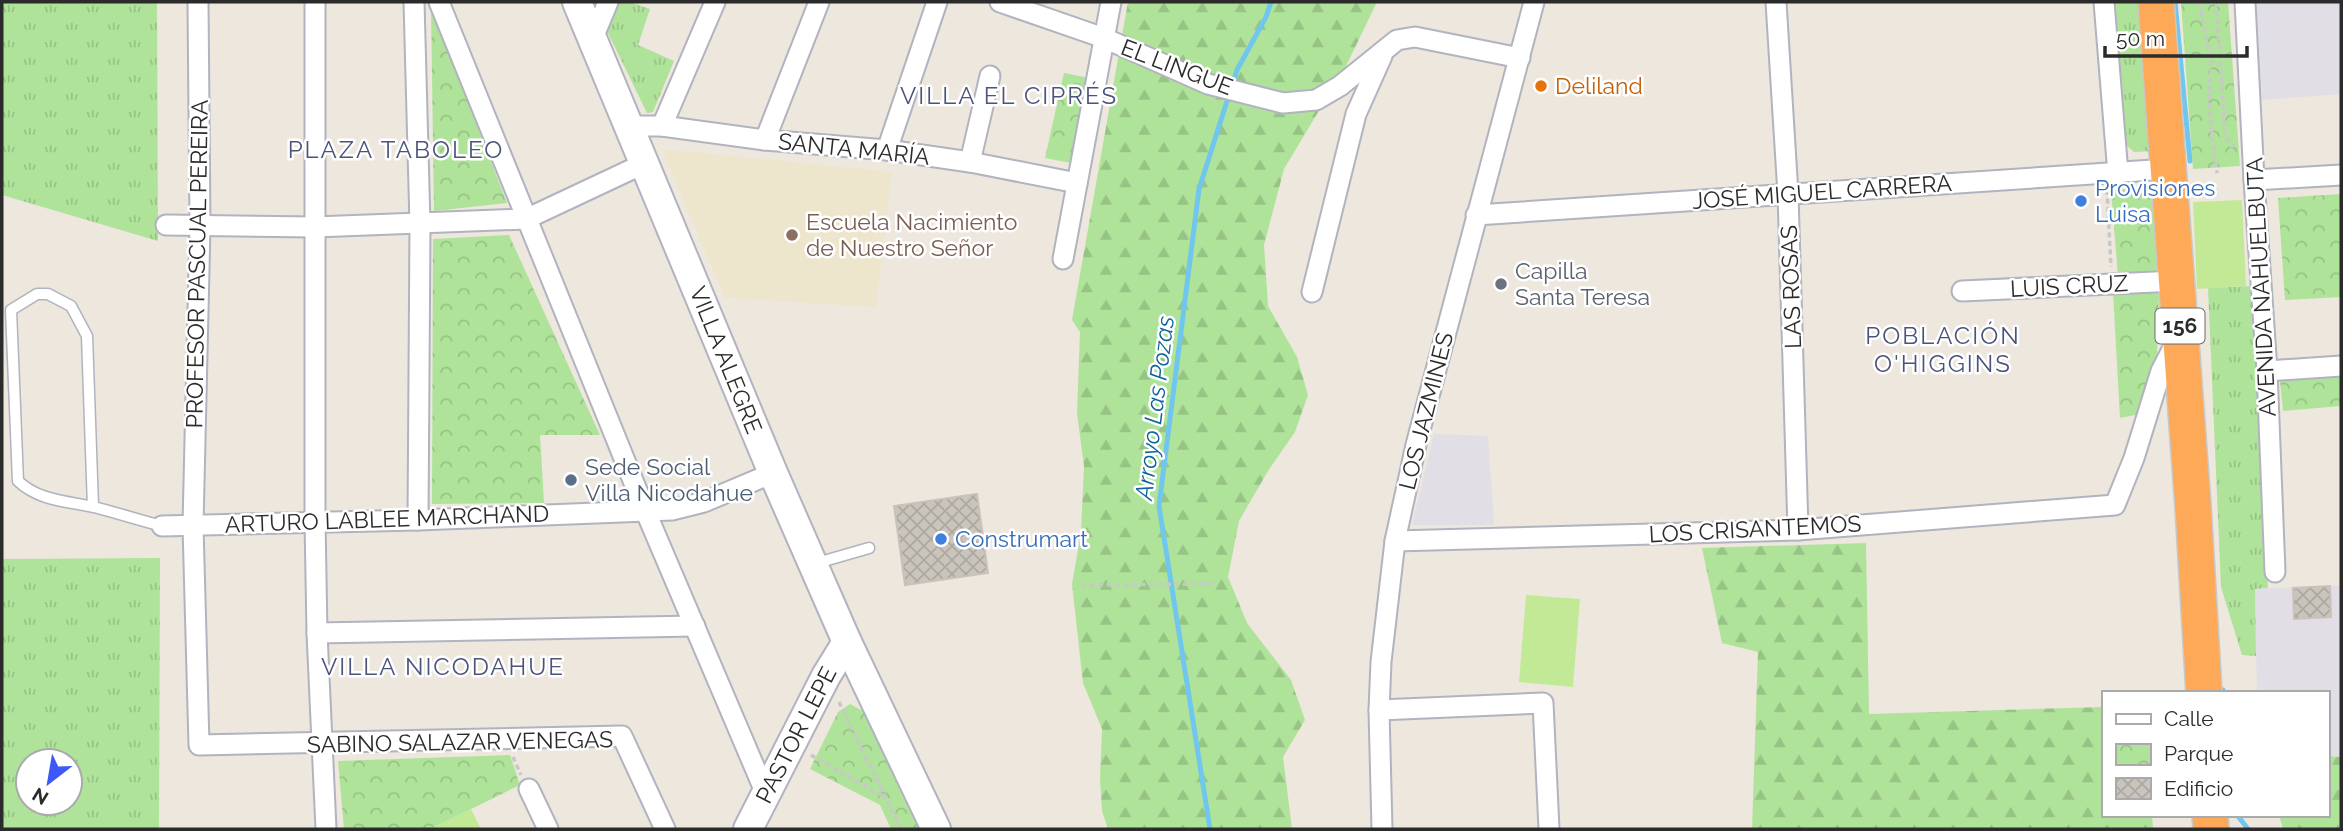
<svg xmlns="http://www.w3.org/2000/svg" width="2343" height="831" viewBox="0 0 2343 831" font-family="Raleway,sans-serif">
<style>
.industrial{fill:#e1dee6}
.education{fill:#eee5cd}
.grass{fill:url(#grass-tufts);fill-rule:evenodd}
.forest{fill:url(#forest-firs)}
.park{fill:url(#park-crowns)}
.pitch{fill:#c2ea96}
.lines{fill:none;stroke-linecap:round;stroke-linejoin:round}
.stream{stroke:#71c6ee;stroke-width:5}
.building{fill:url(#building-cross-hatch);stroke:#c9c3b7;stroke-width:2}
.lane-casing{stroke:#b1b3bf;stroke-width:13}
.street-casing{stroke:#b1b3bf;stroke-width:23}
.secondary-casing{stroke:#b1b3bf;stroke-width:32}
.highway-casing{stroke:#c8c8c8;stroke-width:38}
.path{stroke:#c8c8c8;stroke-width:3.5;stroke-dasharray:5 3.5;stroke-linecap:butt}
.lane{stroke:#fff;stroke-width:10}
.street{stroke:#fff;stroke-width:19}
.secondary{stroke:#fff;stroke-width:28}
.highway{stroke:#fea958;stroke-width:35}
.food-dot{fill:#e8710a;stroke:#fff;stroke-width:2.5}
.shop-dot{fill:#3f7fe0;stroke:#fff;stroke-width:2.5}
.education-dot{fill:#8d6e63;stroke:#fff;stroke-width:2.5}
.worship-dot{fill:#6b7280;stroke:#fff;stroke-width:2.5}
.service-dot{fill:#5c6f8a;stroke:#fff;stroke-width:2.5}
.labels{text-anchor:middle;stroke-width:5;stroke-linejoin:round;paint-order:stroke}
.shield{fill:#fff;stroke:#6b6b6b;stroke-width:2}
.shield-label{font-size:21px;font-weight:bold;fill:#2b2b2b}
.street-label{font-size:23px;fill:#2b2b2b;stroke:#fff}
.food-label{font-size:23px;fill:#c56008;stroke:#fff;text-anchor:start}
.shop-label{font-size:23px;fill:#366cbe;stroke:#fff;text-anchor:start}
.education-label{font-size:23px;fill:#785e54;stroke:#fff;text-anchor:start}
.worship-label{font-size:23px;fill:#5b616d;stroke:#fff;text-anchor:start}
.service-label{font-size:23px;fill:#4e5e75;stroke:#fff;text-anchor:start}
.neighbourhood-label{font-size:24px;letter-spacing:2px;fill:#4b527c;stroke:#fff}
.water-label{font-size:24px;font-style:italic;fill:#0e649d;stroke:#fff}
</style>
<defs>
<pattern id="grass-tufts" width="24" height="20" patternUnits="userSpaceOnUse" patternTransform="scale(1.75)"><rect width="24" height="20" fill="#afe39a"/><path d="M3 7l-1-3M5 7V3M7 7l1-3M15 17l-1-3M17 17v-4M19 17l1-3" fill="none" stroke="#97c385"/></pattern>
<pattern id="forest-firs" width="22" height="20" patternUnits="userSpaceOnUse" patternTransform="scale(1.75)"><rect width="22" height="20" fill="#afe39a"/><path d="M5 1l3.5 6h-7zM16 11l3.5 6h-7z" fill="#97c385"/></pattern>
<pattern id="park-crowns" width="20" height="18" patternUnits="userSpaceOnUse" patternTransform="scale(1.75)"><rect width="20" height="18" fill="#afe39a"/><path d="M2 6a3 3 0 1 1 6 0M12 15a3 3 0 1 1 6 0" fill="none" stroke="#97c385"/></pattern>
<pattern id="building-cross-hatch" width="8" height="8" patternUnits="userSpaceOnUse" patternTransform="scale(1.75)"><rect width="8" height="8" fill="#c9c5bc"/><path d="M0 0l8 8M0 8l8-8" fill="none" stroke="#ada9a2"/></pattern>
</defs>
<rect width="100%" height="100%" fill="#ede7de"/>
<g class="industrial">
<polygon points="2255,2 2341,2 2341,94 2260,100"/>
<polygon points="1434,434 1488,436 1494,525 1412,525"/>
<polygon points="2341,585 2341,757 2327,756 2327,693 2257,693 2255,589"/>
</g>
<polygon class="education" points="662,149 892,172 876,307 725,298"/>
<g class="grass">
<polygon points="2,2 157,2 158,241 2,195"/>
<polygon points="614,2 630,2 650,9 638,45 674,61 653,112 647,113 605,27"/>
<polygon points="2111,2 2143,2 2154,151 2134,152 2121,140"/>
<polygon points="2252,286 2268,588 2255,589 2256,656 2242,655 2221,587 2208,288"/>
<path d="M160,558L159,829H2V559ZM70,761V803H28V761Z"/>
</g>
<g class="forest">
<polygon points="1128,2 1377,2 1347,64 1284,169 1264,245 1268,306 1297,357 1308,395 1295,432 1268,471 1239,521 1228,577 1247,623 1291,680 1305,720 1283,757 1292,829 1108,829 1102,811 1100,779 1102,729 1083,683 1072,584 1081,533 1084,466 1077,413 1080,332 1072,320"/>
<polygon points="1866,543 1869,714 2103,707 2103,815 2152,815 2153,829 1752,829 1758,652 1722,643 1702,548"/>
<polygon points="2327,756 2341,757 2341,829 2283,829 2279,815 2327,815"/>
</g>
<g class="park">
<polygon points="2181,2 2228,2 2240,166 2193,169"/>
<polygon points="431,7 507,203 434,211"/>
<polygon points="1064,73 1089,78 1071,163 1045,158"/>
<polygon points="2154,187 2161,273 2118,277 2111,190"/>
<polygon points="2341,194 2341,297 2285,300 2278,198"/>
<polygon points="509,235 600,435 540,435 544,503 432,504 433,239"/>
<polygon points="2159,291 2157,354 2140,414 2120,418 2113,293"/>
<polygon points="2341,377 2341,406 2283,411 2280,381"/>
<polygon points="850,704 867,713 921,829 891,829 880,805 810,769 838,712"/>
<polygon points="510,755 520,785 430,829 344,829 338,761"/>
</g>
<g class="pitch">
<polygon points="2242,200 2246,286 2197,289 2193,202"/>
<polygon points="1526,595 1580,599 1573,687 1519,682"/>
<polygon points="471,809 481,829 430,829"/>
</g>
<g class="lines">
<g class="stream">
<polyline points="2175,2 2190,161"/>
<polyline points="2223,690 2223,693"/>
<polyline points="2237,815 2248,829"/>
<polyline points="1210,829 1159,506 1199,189 1237,70 1266,17 1271,2"/>
</g>
</g>
<g class="building">
<polygon points="977,494 988,573 905,585 894,506"/>
<polygon points="2330,586 2331,617 2294,619 2293,588"/>
</g>
<g class="lines">
<g class="lane-casing">
<g id="lane">
<path d="M93,507L87,336L71,306L48,294H37L11,310L18,481C39,501 67,501 94,507C117,513 139,520 162,526"/>
<polyline points="817,563 869,548"/>
</g>
</g>
<g class="street-casing">
<g id="street">
<polyline points="198,2 200,226 193,526 199,745 622,736 665,829"/>
<polyline points="315,2 315,521 317,633 326,829"/>
<polyline points="414,2 420,225 418,520"/>
<polyline points="439,2 645,510 766,794"/>
<polyline points="1000,2 1104,38 1208,84 1283,103 1316,100 1340,86 1397,40 1415,37 1520,58"/>
<polyline points="1776,2 1788,194 1798,530"/>
<polyline points="2104,2 2118,174"/>
<polyline points="2245,2 2254,180 2267,371 2275,572"/>
<polyline points="593,38 608,2"/>
<polyline points="630,126 662,126 765,140 887,150 970,162 1077,183"/>
<polyline points="662,126 715,2"/>
<polyline points="765,140 819,2"/>
<polyline points="887,150 937,2"/>
<polyline points="970,162 990,76"/>
<polyline points="2254,180 2341,175"/>
<polyline points="1476,215 2168,169"/>
<polyline points="166,225 315,227 526,219 643,164"/>
<polyline points="1063,259 1111,2"/>
<polyline points="1962,291 2176,281"/>
<polyline points="1312,292 1356,114 1382,56"/>
<polyline points="2267,371 2341,366"/>
<polyline points="162,526 418,520 672,510 704,502 773,473"/>
<polyline points="1395,541 1798,530 2115,505 2134,458 2161,371 2176,342"/>
<polyline points="317,633 695,626"/>
<polyline points="1379,710 1543,703 1549,829"/>
<polyline points="529,789 548,829"/>
<polyline points="1382,829 1379,710 1381,662 1395,541 1416,445 1534,2"/>
</g>
</g>
<g class="secondary-casing">
<g id="secondary">
<polyline points="577,2 773,473 847,642 936,829"/>
<polyline points="748,829 826,676 847,642"/>
</g>
</g>
<g class="highway-casing">
<g id="highway">
<polyline points="2156,2 2193,506 2204,693"/>
<polyline points="2210,815 2211,829"/>
</g>
</g>
<g class="path">
<polyline points="2199,2 2211,62 2209,98 2212,138 2217,173"/>
<polyline points="2216,2 2225,134 2231,146 2234,146"/>
<polyline points="2107,190 2111,267"/>
<polyline points="1081,585 1213,584"/>
<polyline points="839,702 901,829"/>
<polyline points="811,755 886,798"/>
<polyline points="513,757 521,775"/>
</g>
<use href="#lane" class="lane"/>
<use href="#street" class="street"/>
<use href="#secondary" class="secondary"/>
<use href="#highway" class="highway"/>
</g>
<circle class="food-dot" cx="1541" cy="86" r="7"/>
<g class="shop-dot">
<circle cx="2081" cy="201" r="7"/>
<circle cx="941" cy="539" r="7"/>
</g>
<circle class="education-dot" cx="792" cy="235" r="7"/>
<circle class="worship-dot" cx="1501" cy="284" r="7"/>
<circle class="service-dot" cx="571" cy="480" r="7"/>
<g class="labels">
<rect class="shield" x="2155.5" y="308.5" width="49" height="35" rx="5"/>
<g class="shield-label">
<text x="2180" y="333">156</text>
</g>
<g class="street-label">
<text transform="translate(1177 67) rotate(21)" y="8">EL LINGUE</text>
<text transform="translate(854 149) rotate(6)" y="8">SANTA MARÍA</text>
<text transform="translate(1822 192) rotate(-4)" y="8">JOSÉ MIGUEL CARRERA</text>
<text transform="translate(197 264) rotate(-89)" y="8">PROFESOR PASCUAL PEREIRA</text>
<text transform="translate(2069 286) rotate(-3)" y="8">LUIS CRUZ</text>
<text transform="translate(1791 287) rotate(-92)" y="8">LAS ROSAS</text>
<text transform="translate(2261 287) rotate(-93)" y="8">AVENIDA NAHUELBUTA</text>
<text transform="translate(726 360) rotate(68)" y="8">VILLA ALEGRE</text>
<text transform="translate(1426 411) rotate(-76)" y="8">LOS JAZMINES</text>
<text transform="translate(387 519) rotate(-2)" y="8">ARTURO LABLEE MARCHAND</text>
<text transform="translate(1755 529) rotate(-3)" y="8">LOS CRISANTEMOS</text>
<text transform="translate(796 735) rotate(-63)" y="8">PASTOR LEPE</text>
<text transform="translate(460 742) rotate(-1)" y="8">SABINO SALAZAR VENEGAS</text>
</g>
<g class="food-label">
<text x="1555" y="94">Deliland</text>
</g>
<g class="shop-label">
<text x="2095" y="196">Provisiones<tspan x="2095" dy="26">Luisa</tspan></text>
<text x="955" y="547">Construmart</text>
</g>
<g class="education-label">
<text x="806" y="230">Escuela Nacimiento<tspan x="806" dy="26">de Nuestro Señor</tspan></text>
</g>
<g class="worship-label">
<text x="1515" y="279">Capilla<tspan x="1515" dy="26">Santa Teresa</tspan></text>
</g>
<g class="service-label">
<text x="585" y="475">Sede Social<tspan x="585" dy="26">Villa Nicodahue</tspan></text>
</g>
<g class="neighbourhood-label">
<text x="1009" y="104">VILLA EL CIPRÉS</text>
<text x="396" y="158">PLAZA TABOLEO</text>
<text x="1943" y="344">POBLACIÓN<tspan x="1943" dy="28">O'HIGGINS</tspan></text>
<text x="443" y="675">VILLA NICODAHUE</text>
</g>
<g class="water-label">
<text transform="translate(1155 408) rotate(-83)" y="8">Arroyo Las Pozas</text>
</g>
</g>
<rect width="2343" height="831" fill="none" stroke="#2b2b2b" stroke-width="7"/>
<rect x="2102" y="691" width="228" height="126" fill="#ffffff" stroke="#aaaaaa" stroke-width="2"/>
<rect x="2116" y="714" width="35" height="10" fill="#ffffff" stroke="#aaaaaa" stroke-width="2"/>
<text x="2164" y="726" font-size="21" fill="#2b2b2b">Calle</text>
<rect x="2116" y="744" width="35" height="21" fill="url(#park-crowns)" stroke="#aaaaaa" stroke-width="2"/>
<text x="2164" y="761" font-size="21" fill="#2b2b2b">Parque</text>
<rect x="2116" y="778" width="35" height="21" fill="url(#building-cross-hatch)" stroke="#aaaaaa" stroke-width="2"/>
<text x="2164" y="796" font-size="21" fill="#2b2b2b">Edificio</text>
<g transform="translate(49 782) rotate(211)"><circle r="33" fill="#ffffff" stroke="#aaaaaa" stroke-width="2"/>
<path d="M0-5L12 26L0 18L-12 26Z" fill="#3e57f9"/>
<text y="-10" font-size="19" font-weight="bold" text-anchor="middle" fill="#2b2b2b">N</text>
</g>
<path d="M2105 46v10h142v-10" fill="none" stroke="#2b2b2b" stroke-width="3.5"/>
<text x="2116" y="46" font-size="21" fill="#2b2b2b" stroke="#ffffff" stroke-width="5" paint-order="stroke">50 m</text>
</svg>
